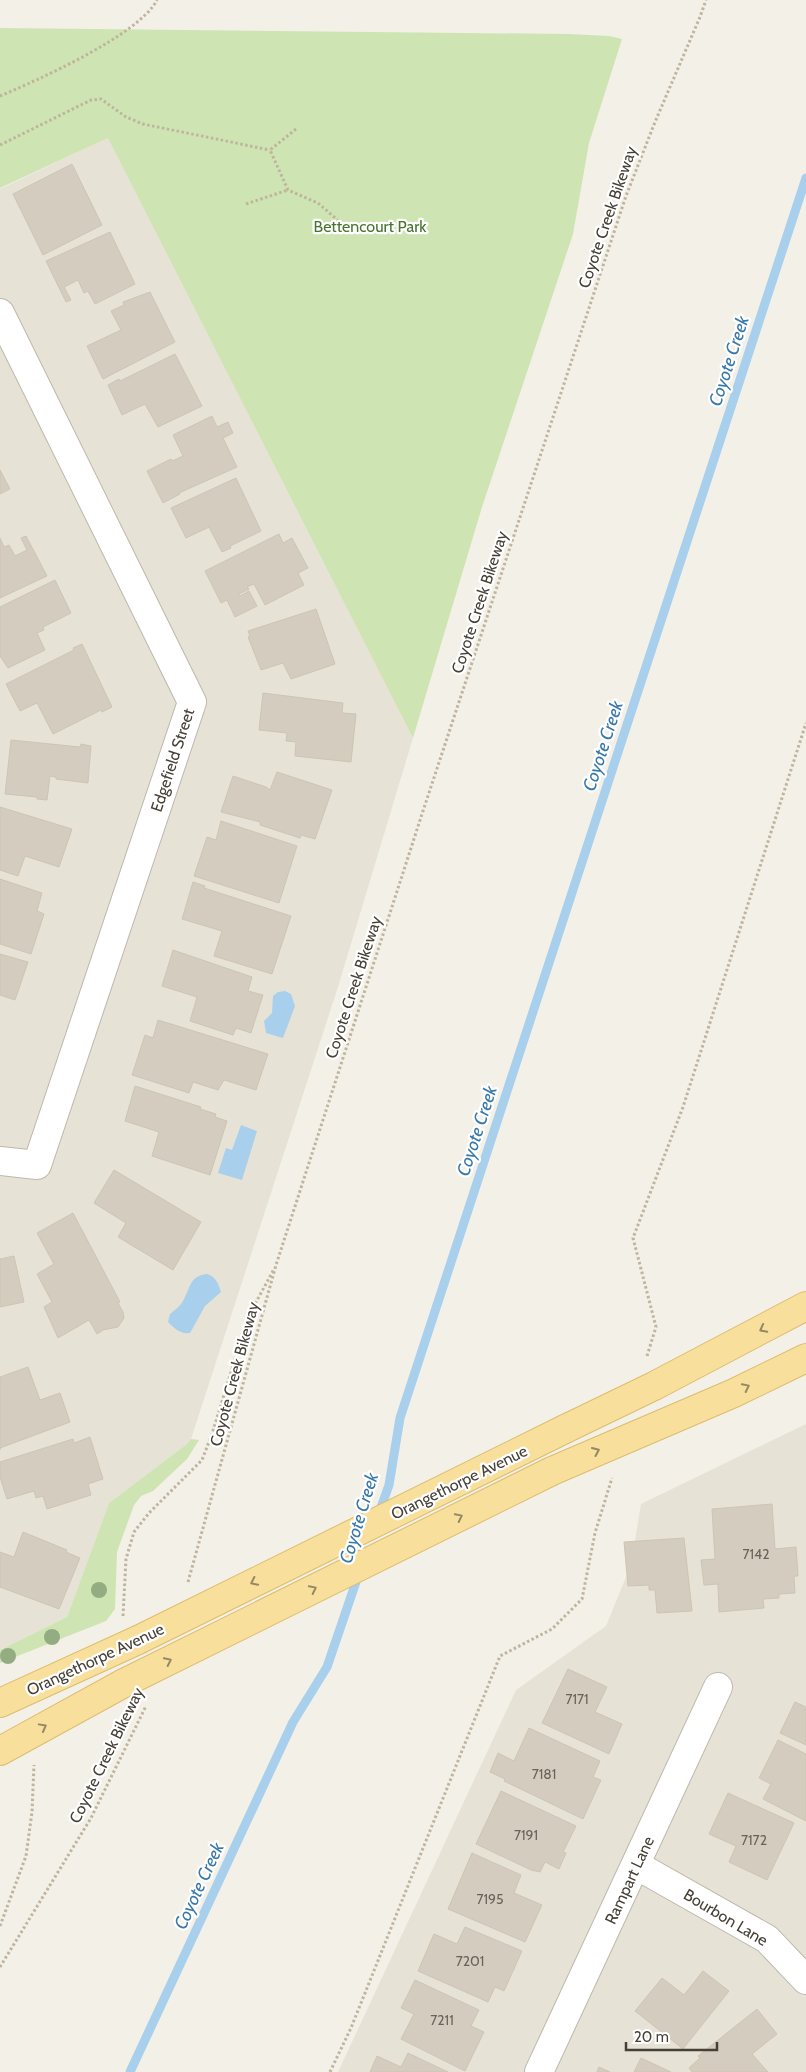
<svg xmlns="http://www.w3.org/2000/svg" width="806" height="2072" viewBox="0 0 806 2072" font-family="Cabin,sans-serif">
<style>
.residential{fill:#e7e2d6}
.green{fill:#cee5b3}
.water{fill:#a8cfec}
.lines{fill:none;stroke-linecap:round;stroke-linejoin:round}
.stream{stroke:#a8cfec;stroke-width:9}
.building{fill:#d4ccbe;stroke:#cec4b2}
.minor-casing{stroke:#beb8ab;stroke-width:30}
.primary-casing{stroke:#dcbd6d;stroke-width:30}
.path{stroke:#bfb49d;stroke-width:3;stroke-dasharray:2.5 2.5;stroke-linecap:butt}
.minor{stroke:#fff;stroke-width:28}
.primary{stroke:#f8df9c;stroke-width:28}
.primary-bridge-casing{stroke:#dcbd6d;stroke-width:30;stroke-linecap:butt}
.primary-bridge{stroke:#f8df9c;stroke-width:28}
.tree{fill:#94ac82}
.oneway{stroke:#968864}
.labels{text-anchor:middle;stroke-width:4.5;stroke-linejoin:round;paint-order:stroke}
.number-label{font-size:14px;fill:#6a6359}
.street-label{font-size:16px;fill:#464037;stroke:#fff}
.park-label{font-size:16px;fill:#47742e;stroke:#fff}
.water-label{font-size:18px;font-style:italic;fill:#3778ab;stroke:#fff}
</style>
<rect width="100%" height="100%" fill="#f3f0e8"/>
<g class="residential">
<polygon points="114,135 413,738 338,987 191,1439 187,1444 109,1503 67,1617 0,1650 0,189"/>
<polygon points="806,1424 806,2072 338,2072 516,1690 606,1626 631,1565 641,1504"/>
</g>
<g class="green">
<polygon points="0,28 569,34 609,36 622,39 589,143 573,234 482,507 413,738 108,138 0,188"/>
<polygon points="191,1439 199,1440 187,1459 153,1491 141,1496 134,1505 117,1552 115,1609 106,1621 0,1663 0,1650 67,1617 109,1503 187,1444"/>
</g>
<g class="water">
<polygon points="285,991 291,994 295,1006 283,1038 266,1033 264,1021 272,1013 273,996 278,992"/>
<polygon points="241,1125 257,1131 242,1180 218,1173 226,1148 232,1150"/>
<path d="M207,1274C216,1277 218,1283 221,1292L205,1306L190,1333C180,1334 175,1329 168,1322L170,1314C176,1309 181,1306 184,1299C191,1286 190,1276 207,1274Z"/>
</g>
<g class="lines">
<g class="stream">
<polyline points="379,1513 389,1485 400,1418 806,178"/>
<polyline points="130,2072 293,1722 327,1667 359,1573"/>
</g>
</g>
<g class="building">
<polygon points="72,164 102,225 43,255 13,194"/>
<polygon points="110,232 135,284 95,304 88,291 84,293 78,280 64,287 71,300 66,302 46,261"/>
<polygon points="150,292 175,342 103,379 87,346 121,330 111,311 124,305 123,302"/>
<polygon points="175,354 202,406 158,427 145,404 122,415 108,385 119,379 120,381"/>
<polygon points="212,416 217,427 228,422 233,433 223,438 237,467 179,493 180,494 163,503 147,471 171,459 172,461 183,456 173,435"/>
<polygon points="0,470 10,489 0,494"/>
<polygon points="236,478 261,531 230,546 231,548 222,552 209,527 186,538 171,508"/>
<polygon points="279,534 283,543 292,538 308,568 298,573 304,585 265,605 254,584 247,587 249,589 239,594 240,596 249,591 257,606 235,617 227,600 221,603 205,571"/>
<polygon points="26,536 47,576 0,598 0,538 4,547 9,545 15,556 27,550 21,538"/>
<polygon points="55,580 71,613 43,627 44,630 37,633 45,650 8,668 0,656 0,607"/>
<polygon points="316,609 335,664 291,679 283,663 261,670 248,637 250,636 248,631"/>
<polygon points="82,644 112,707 102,712 101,710 53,734 37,703 20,711 6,684 74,650 73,648"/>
<polygon points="263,693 343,703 342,713 356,714 351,762 295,756 296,742 286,741 287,733 259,730"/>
<polygon points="11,740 80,747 81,744 91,746 88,783 56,779 56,777 50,776 47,800 37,799 37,797 5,794"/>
<polygon points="277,772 332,790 315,839 301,835 300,838 260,825 260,822 221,812 233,776 266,787 270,790"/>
<polygon points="0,807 72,829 59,867 25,856 18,876 0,870"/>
<polygon points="221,821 297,846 279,903 194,876 207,837 216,840"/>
<polygon points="0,879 42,893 37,911 44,914 31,954 0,944"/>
<polygon points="193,882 205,886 204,888 291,916 272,974 214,956 222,931 182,919"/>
<polygon points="173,950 252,977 248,991 263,995 251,1033 236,1028 233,1035 190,1021 197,997 162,986"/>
<polygon points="0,954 28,962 15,1000 0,995"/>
<polygon points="158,1020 268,1054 256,1090 224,1080 218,1090 193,1082 189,1093 132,1075 145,1035 153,1038"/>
<polygon points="135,1086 201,1107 200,1109 216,1114 215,1117 227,1121 210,1175 152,1156 159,1132 125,1121"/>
<polygon points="114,1170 201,1222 173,1270 118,1237 126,1223 94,1203"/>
<polygon points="73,1213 120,1302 118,1303 123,1312 124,1318 118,1327 103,1330 97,1334 89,1320 58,1338 44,1307 52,1302 37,1274 54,1264 37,1233"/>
<polygon points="14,1256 24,1302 0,1307 0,1259"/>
<polygon points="28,1367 40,1400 60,1393 70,1422 0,1448 0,1450 0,1377"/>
<polygon points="90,1437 103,1479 88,1484 91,1495 47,1509 43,1496 36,1498 34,1491 7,1499 0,1477 0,1462 73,1439 74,1443"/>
<polygon points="772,1504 775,1549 796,1547 798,1576 794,1576 795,1593 779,1594 779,1598 763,1599 764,1608 719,1612 718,1584 704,1585 701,1560 715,1559 712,1509"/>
<polygon points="23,1532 67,1550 66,1552 80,1558 59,1609 0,1587 0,1552 14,1557"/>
<polygon points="684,1538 692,1611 657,1613 655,1590 649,1590 649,1585 628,1586 624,1542"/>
<polygon points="568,1669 607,1687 595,1712 622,1724 609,1754 542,1723"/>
<polygon points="795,1702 806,1707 806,1745 780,1733"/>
<polygon points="529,1728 600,1761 593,1777 601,1780 583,1819 504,1781 505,1779 490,1772 498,1753 514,1761"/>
<polygon points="778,1740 806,1754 806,1821 763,1799 771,1784 759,1778"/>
<polygon points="501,1791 576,1826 563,1852 566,1853 559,1869 545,1862 540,1872 531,1870 476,1844"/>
<polygon points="728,1793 794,1823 767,1880 729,1862 736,1846 709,1834"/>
<polygon points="472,1853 521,1875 514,1893 542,1905 525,1942 448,1909"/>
<polygon points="465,1927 522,1951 504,1991 495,1987 488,2002 418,1971 434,1934 457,1944"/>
<polygon points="703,1971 729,1991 683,2049 635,2011 662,1978 684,1995"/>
<polygon points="415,1980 479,2010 471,2026 484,2032 465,2071 401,2039 414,2014 401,2008"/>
<polygon points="757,2009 777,2034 752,2054 768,2072 692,2072 689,2068 700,2058 698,2056"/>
<polygon points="408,2053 448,2072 370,2072 377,2056 401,2067"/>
<polygon points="641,2058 671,2072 634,2072"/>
<polygon points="599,2067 610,2072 597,2072"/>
</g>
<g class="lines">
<g class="minor-casing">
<g id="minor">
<polyline points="0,313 192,702 37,1165 0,1161"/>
<polyline points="636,1865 767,1939 806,1980"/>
<polyline points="539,2072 718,1687"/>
</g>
</g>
<g class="primary-casing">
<g id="primary">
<polyline points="565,1429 654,1386 806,1306"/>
<polyline points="552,1471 734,1393 806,1358"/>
<polyline points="0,1703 138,1640"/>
<polyline points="0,1751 124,1683"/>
</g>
</g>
<g class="path">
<path d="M0,96C38,80 139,35 157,0"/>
<polyline points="296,129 270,150 288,190 318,203 348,229"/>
<polyline points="0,145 91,100 101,99 126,117 143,124 270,150"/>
<polyline points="246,204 288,190"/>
<polyline points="647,1356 656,1327 633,1238 683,1107 806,723"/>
<polyline points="188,1582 276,1265 423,811 626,196 655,122 700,17 706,0"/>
<polyline points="123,1616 126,1559 134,1532 149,1513 202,1460 212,1434 248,1317 274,1269"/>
<polyline points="0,1926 26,1856 32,1812 34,1765"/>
<polyline points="0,1967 91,1818 146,1706"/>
<polyline points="330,2072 351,2028 500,1656 552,1629 582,1599 595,1533 612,1478"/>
</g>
<use href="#minor" class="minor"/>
<use href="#primary" class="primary"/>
<g class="primary-bridge-casing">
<g id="primary-bridge">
<polyline points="138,1640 565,1429"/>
<polyline points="124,1683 552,1471"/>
</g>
</g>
<use href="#primary-bridge" class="primary-bridge"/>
</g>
<g class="tree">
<circle cx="99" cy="1590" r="8"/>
<circle cx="52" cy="1637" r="8"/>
<circle cx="8" cy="1656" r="8"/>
</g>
<defs><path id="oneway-chevron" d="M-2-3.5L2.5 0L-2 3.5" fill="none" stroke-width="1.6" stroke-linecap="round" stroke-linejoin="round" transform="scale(1.25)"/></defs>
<g class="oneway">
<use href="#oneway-chevron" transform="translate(763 1329) rotate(152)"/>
<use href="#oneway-chevron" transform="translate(746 1387) rotate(-26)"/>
<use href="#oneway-chevron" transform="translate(596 1451) rotate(-24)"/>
<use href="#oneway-chevron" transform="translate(459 1517) rotate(-26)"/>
<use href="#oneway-chevron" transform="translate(254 1582) rotate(154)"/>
<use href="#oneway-chevron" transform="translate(313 1589) rotate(-26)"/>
<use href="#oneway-chevron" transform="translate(168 1661) rotate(-26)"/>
<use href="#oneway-chevron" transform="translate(43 1727) rotate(-29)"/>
</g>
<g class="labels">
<g class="number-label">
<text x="756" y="1559">7142</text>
<text x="577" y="1704">7171</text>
<text x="544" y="1779">7181</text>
<text x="526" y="1840">7191</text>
<text x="754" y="1845">7172</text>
<text x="490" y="1904">7195</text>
<text x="470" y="1966">7201</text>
<text x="442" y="2025">7211</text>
</g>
<g class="street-label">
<text transform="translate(607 217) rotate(-71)" y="6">Coyote Creek Bikeway</text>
<text transform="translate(479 602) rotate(-72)" y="6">Coyote Creek Bikeway</text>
<text transform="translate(172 760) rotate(-72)" y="6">Edgefield Street</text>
<text transform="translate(353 987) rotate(-72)" y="6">Coyote Creek Bikeway</text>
<text transform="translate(234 1374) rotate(-75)" y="6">Coyote Creek Bikeway</text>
<text transform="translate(459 1482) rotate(-26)" y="6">Orangethorpe Avenue</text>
<text transform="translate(95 1659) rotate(-25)" y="6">Orangethorpe Avenue</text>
<text transform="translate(106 1755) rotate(-64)" y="6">Coyote Creek Bikeway</text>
<text transform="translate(629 1880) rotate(-65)" y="6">Rampart Lane</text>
<text transform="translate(726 1917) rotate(31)" y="6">Bourbon Lane</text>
</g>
<g class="park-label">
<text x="370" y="232">Bettencourt Park</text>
</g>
<g class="water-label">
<text transform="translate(729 361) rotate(-72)" y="6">Coyote Creek</text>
<text transform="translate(603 746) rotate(-72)" y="6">Coyote Creek</text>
<text transform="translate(477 1131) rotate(-72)" y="6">Coyote Creek</text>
<text transform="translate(359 1518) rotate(-73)" y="6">Coyote Creek</text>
<text transform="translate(199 1886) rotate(-65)" y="6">Coyote Creek</text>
</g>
</g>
<path d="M626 2042v8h91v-8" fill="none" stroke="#464037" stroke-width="2.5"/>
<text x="634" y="2042" font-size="15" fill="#464037" stroke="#ffffff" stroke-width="4" paint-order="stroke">20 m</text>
</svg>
